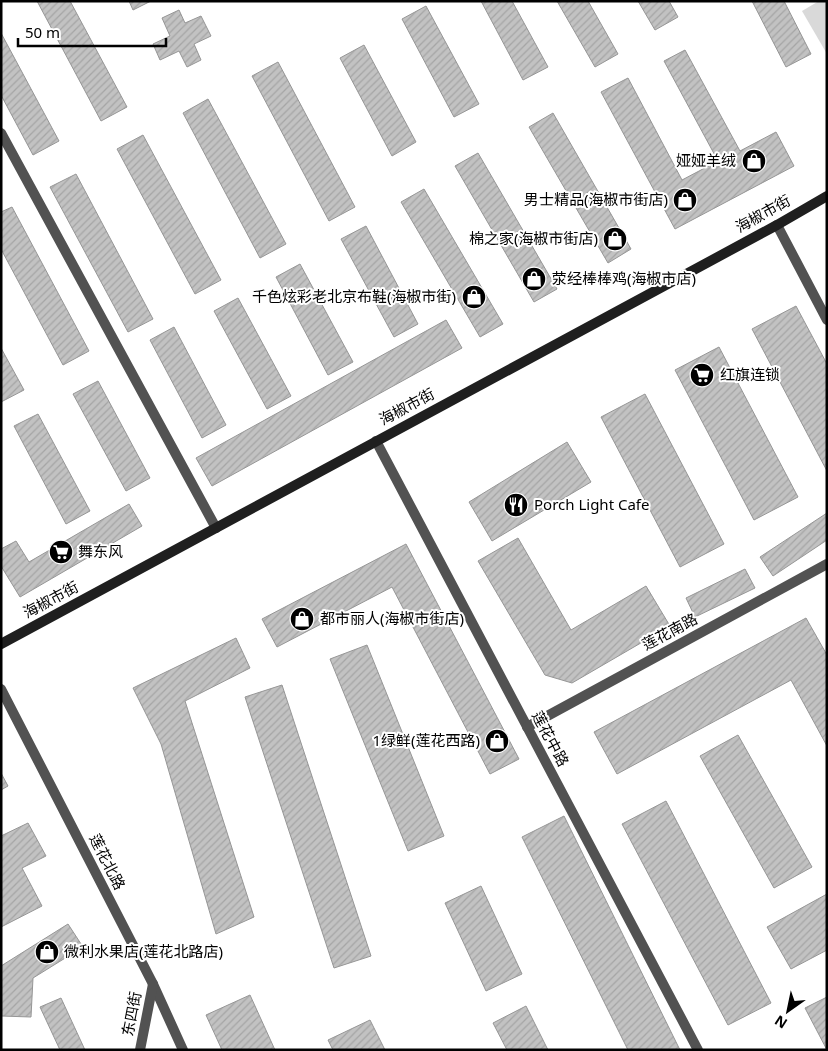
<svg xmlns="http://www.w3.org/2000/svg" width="828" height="1051" viewBox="0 0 828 1051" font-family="'Noto Sans','Noto Sans SC',sans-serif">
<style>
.green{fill:#d9d9d9}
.building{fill:url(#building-hatch);stroke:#969696}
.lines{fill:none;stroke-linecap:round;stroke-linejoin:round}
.street{stroke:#525252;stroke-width:10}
.secondary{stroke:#1f1f1f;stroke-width:10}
.labels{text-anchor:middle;stroke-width:4;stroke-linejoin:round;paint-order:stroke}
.poi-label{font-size:15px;fill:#000;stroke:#fff;text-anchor:start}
.street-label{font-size:15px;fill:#000;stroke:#fff}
</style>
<defs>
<pattern id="building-hatch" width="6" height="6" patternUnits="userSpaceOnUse" patternTransform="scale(1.25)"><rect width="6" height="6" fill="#c2c2c2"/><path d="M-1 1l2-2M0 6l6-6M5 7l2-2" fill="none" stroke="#a5a5a5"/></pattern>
</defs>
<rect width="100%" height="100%" fill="#fff"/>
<polygon class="green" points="819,1 827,1 827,54 802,11"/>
<g class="building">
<polygon points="37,1 70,1 127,107 101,121"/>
<polygon points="129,1 151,1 133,10"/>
<polygon points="481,1 512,1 548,67 523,80"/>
<polygon points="557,1 588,1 618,54 595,67"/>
<polygon points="638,1 669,1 678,17 655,30"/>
<polygon points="752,1 784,1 811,54 786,67"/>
<polygon points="426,6 479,104 454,117 402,19"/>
<polygon points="179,10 185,23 201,16 211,36 194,44 201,60 187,67 179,51 160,60 153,44 170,36 162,18"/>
<polygon points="1,33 59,141 33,155 1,95"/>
<polygon points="364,45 416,142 392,156 340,58"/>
<polygon points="685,50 740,151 776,132 794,166 675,229 601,92 628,78 682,180 718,161 664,61"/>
<polygon points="278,62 355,207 329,221 252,76"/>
<polygon points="208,99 286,244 260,258 183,113"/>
<polygon points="553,113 631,249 608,263 529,127"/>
<polygon points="143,135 221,280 195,294 117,149"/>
<polygon points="478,153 557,289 534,302 455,166"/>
<polygon points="76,174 153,319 128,332 50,187"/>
<polygon points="424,189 503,324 480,337 401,202"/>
<polygon points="12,207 89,351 63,365 1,249 1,212"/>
<polygon points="366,226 418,324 394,337 341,239"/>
<polygon points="300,264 353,362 328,375 276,277"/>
<polygon points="238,298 291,396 267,409 214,311"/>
<polygon points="796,306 827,364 827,471 752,329"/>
<polygon points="446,320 462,348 212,486 196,458"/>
<polygon points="174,327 226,425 202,438 150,340"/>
<polygon points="719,347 798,497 754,520 675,370"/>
<polygon points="1,348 24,390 1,402"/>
<polygon points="98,381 150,478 126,491 73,394"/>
<polygon points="645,394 724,544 680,567 601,417"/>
<polygon points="38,414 90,511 66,524 14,426"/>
<polygon points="567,442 591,482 492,541 469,502"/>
<polygon points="129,504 142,526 20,597 1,566 1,549 16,541 29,562"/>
<polygon points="827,513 827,540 773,576 760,557"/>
<polygon points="518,538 571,630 646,586 670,626 572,683 545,675 478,561"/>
<polygon points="406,544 519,759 490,774 392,587 277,647 262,619"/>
<polygon points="745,569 755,588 695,617 686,598"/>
<polygon points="806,618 827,655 827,746 791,680 617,774 594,732"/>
<polygon points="236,638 250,668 185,701 254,917 216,934 161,744 133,688"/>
<polygon points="367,645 444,836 408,851 330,659"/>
<polygon points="282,685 371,956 334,968 245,697"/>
<polygon points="738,735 812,867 774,888 700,756"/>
<polygon points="1,773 8,786 1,790"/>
<polygon points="666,801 771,1003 728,1025 622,824"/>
<polygon points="564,816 680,1050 628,1050 522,837"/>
<polygon points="28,823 46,856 22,868 42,906 1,927 1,836"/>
<polygon points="481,886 522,974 486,991 445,903"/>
<polygon points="827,894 827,950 791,969 767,927"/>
<polygon points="68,924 83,947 33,978 31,1017 1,1016 1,966"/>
<polygon points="250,995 275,1050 222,1050 206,1015"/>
<polygon points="827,997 827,1050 805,1008"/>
<polygon points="61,998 85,1050 60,1050 40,1007"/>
<polygon points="526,1006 548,1050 507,1050 493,1023"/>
<polygon points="370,1020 385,1050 333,1050 328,1040"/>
</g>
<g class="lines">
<g class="street">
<polyline points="1,133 216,528"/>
<polyline points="777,225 827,320"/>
<polyline points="376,441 698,1050"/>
<polyline points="1,689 153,984 183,1050"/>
<polyline points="527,727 827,564"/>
<polyline points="140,1050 153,984"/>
</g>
<polyline class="secondary" points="1,644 777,225 827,196"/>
</g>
<defs>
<g id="shop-disc" transform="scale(1.25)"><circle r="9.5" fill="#000" stroke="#fff"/><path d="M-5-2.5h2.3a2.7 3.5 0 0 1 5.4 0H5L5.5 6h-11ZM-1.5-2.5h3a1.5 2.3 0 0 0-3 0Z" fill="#fff"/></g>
<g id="supermarket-disc" transform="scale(1.25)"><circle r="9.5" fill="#000" stroke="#fff"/><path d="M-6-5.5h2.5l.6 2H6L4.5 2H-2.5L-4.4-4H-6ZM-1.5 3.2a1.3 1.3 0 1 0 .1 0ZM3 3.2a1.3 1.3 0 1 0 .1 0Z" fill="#fff"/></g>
<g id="restaurant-disc" transform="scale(1.25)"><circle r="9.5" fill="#000" stroke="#fff"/><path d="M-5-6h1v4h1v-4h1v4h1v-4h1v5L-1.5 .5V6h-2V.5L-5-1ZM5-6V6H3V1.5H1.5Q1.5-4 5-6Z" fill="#fff"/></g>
</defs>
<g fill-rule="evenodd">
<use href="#shop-disc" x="754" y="161"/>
<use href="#shop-disc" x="685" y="200"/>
<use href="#shop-disc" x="615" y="239"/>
<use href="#shop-disc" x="534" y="279"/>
<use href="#shop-disc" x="474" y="297"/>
<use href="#supermarket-disc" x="702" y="375"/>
<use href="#restaurant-disc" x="516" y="505"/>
<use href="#supermarket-disc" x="61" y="552"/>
<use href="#shop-disc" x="302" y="619"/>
<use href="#shop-disc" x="497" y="741"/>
<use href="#shop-disc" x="47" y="952"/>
</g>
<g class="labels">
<g class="poi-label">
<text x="736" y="166" text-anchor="end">娅娅羊绒</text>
<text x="668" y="205" text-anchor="end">男士精品(海椒市街店)</text>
<text x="598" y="244" text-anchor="end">棉之家(海椒市街店)</text>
<text x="552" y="284">荥经棒棒鸡(海椒市店)</text>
<text x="456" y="302" text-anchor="end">千色炫彩老北京布鞋(海椒市街)</text>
<text x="720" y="380">红旗连锁</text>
<text x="534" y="510">Porch Light Cafe</text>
<text x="78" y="557">舞东风</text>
<text x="320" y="624">都市丽人(海椒市街店)</text>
<text x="480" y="746" text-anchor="end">1绿鲜(莲花西路)</text>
<text x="64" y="957">微利水果店(莲花北路店)</text>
</g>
<g class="street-label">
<text transform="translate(763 214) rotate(-29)" y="5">海椒市街</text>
<text transform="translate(407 407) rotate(-28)" y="5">海椒市街</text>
<text transform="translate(51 600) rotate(-28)" y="5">海椒市街</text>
<text transform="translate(670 632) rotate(-28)" y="5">莲花南路</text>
<text transform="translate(550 739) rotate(62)" y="5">莲花中路</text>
<text transform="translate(107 862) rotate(63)" y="5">莲花北路</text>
<text transform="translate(132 1014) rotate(-79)" y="5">东四街</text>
</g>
</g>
<rect width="828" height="1051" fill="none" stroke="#000000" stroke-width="5"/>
<g transform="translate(788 1011) rotate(213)" stroke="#ffffff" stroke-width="4" paint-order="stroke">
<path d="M0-4L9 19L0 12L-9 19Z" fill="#000000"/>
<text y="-8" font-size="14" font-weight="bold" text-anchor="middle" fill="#000000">N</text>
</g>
<path d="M18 38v8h148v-8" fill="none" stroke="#000000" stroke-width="2.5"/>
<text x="25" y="38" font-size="15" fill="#000000" stroke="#ffffff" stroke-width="4" paint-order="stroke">50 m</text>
</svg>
